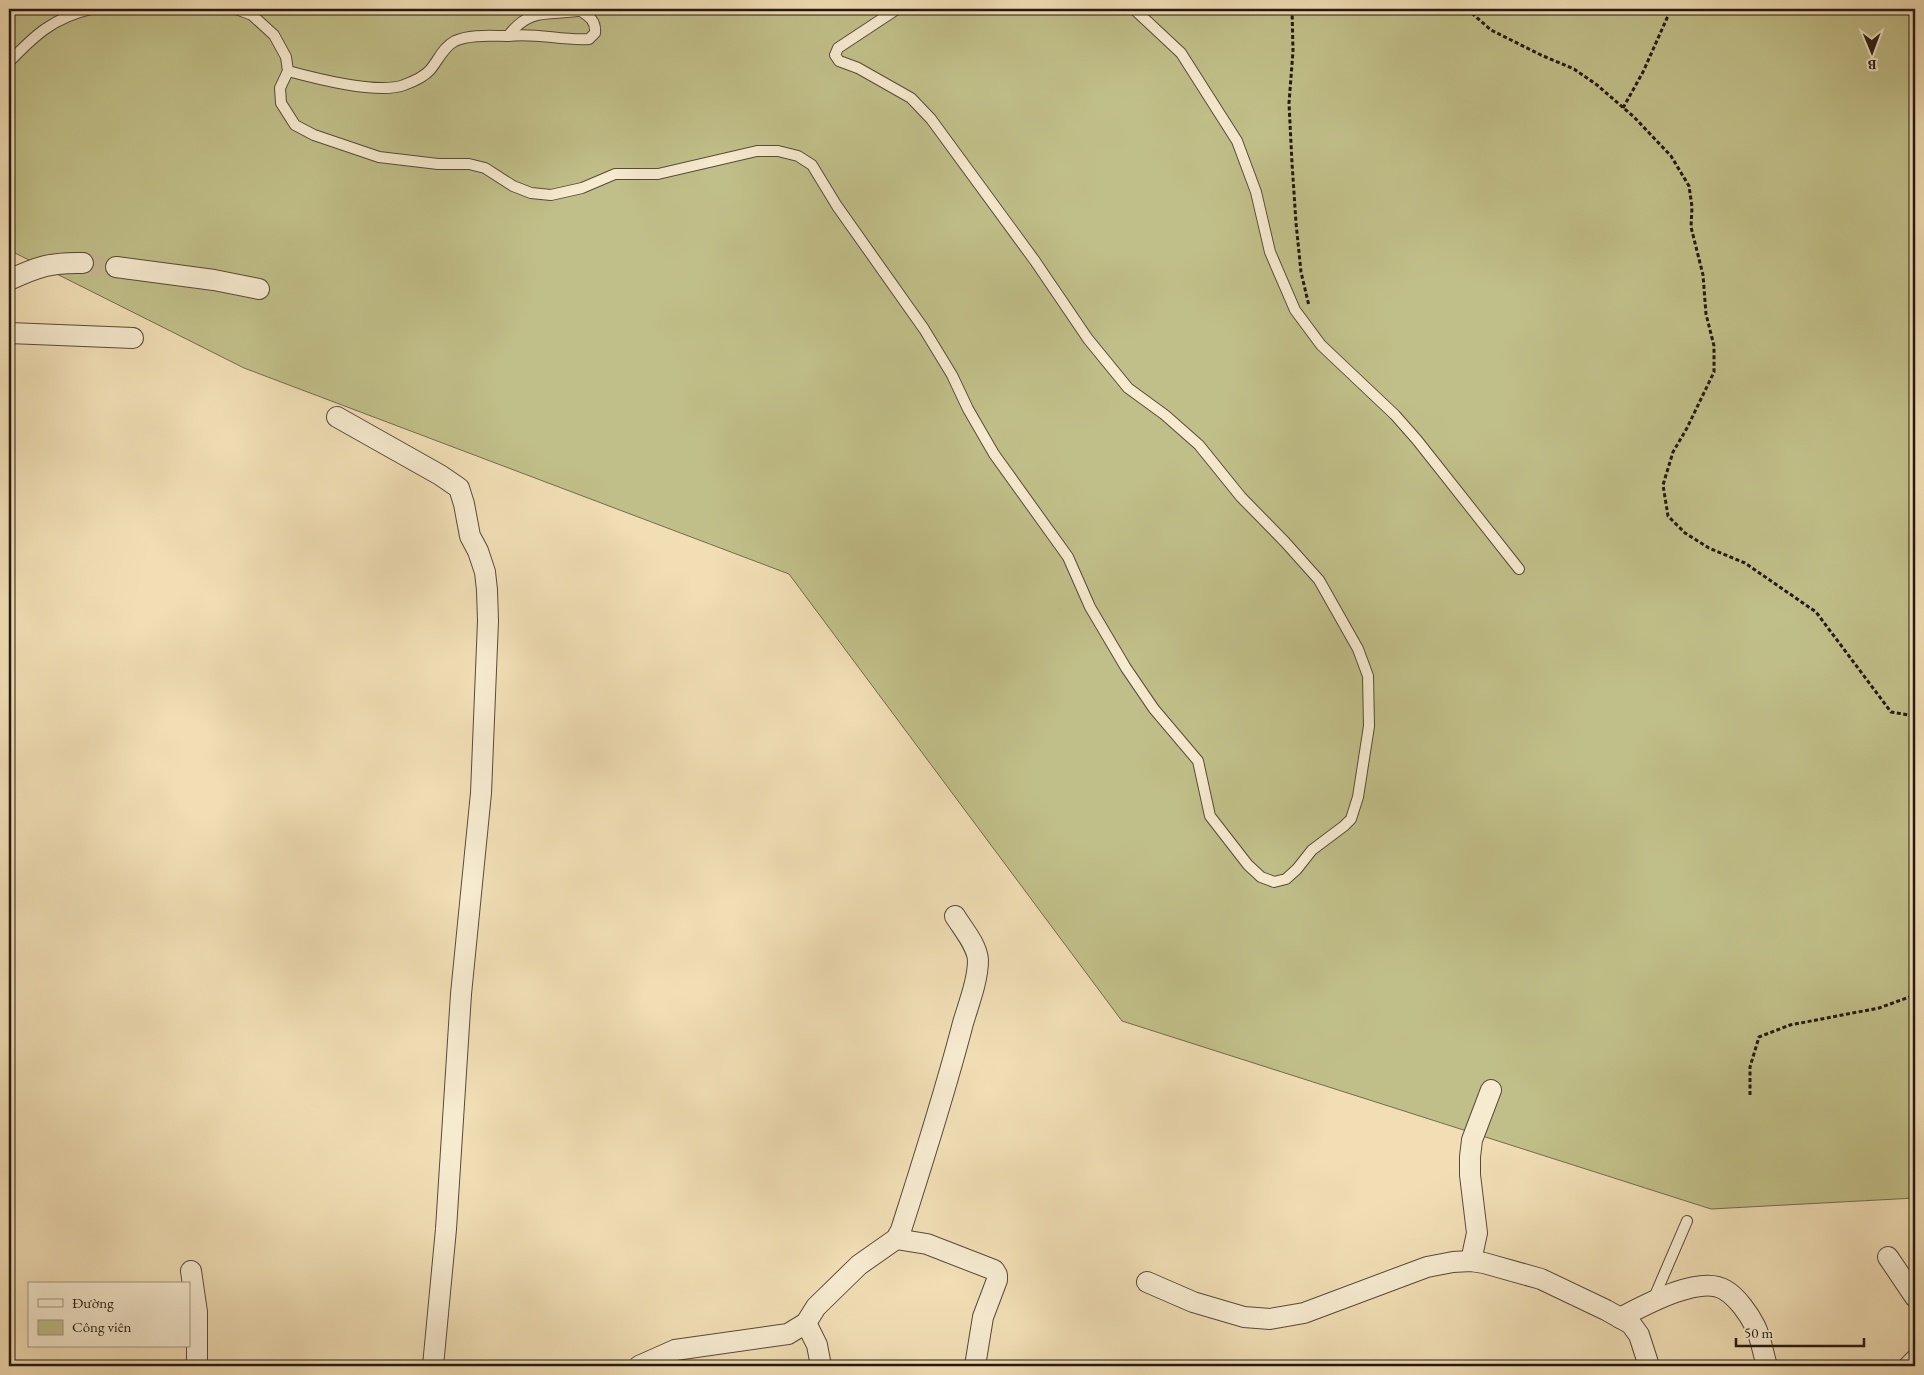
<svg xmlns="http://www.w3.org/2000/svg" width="1924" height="1375" viewBox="0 0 1924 1375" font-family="'EB Garamond',serif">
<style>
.green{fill:#c1bf89;stroke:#736c4d}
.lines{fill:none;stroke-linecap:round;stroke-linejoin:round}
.minor-tunnel{stroke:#c8b794;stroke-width:20;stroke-dasharray:20 10;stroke-linecap:butt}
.service-casing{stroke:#584a3a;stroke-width:12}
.minor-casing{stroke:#584a3a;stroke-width:22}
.path{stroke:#251911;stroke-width:3;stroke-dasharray:4 2.5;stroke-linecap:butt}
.service{stroke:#f6eacf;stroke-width:10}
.minor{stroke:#f6eacf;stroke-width:20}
</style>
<rect width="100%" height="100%" fill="#f1deb5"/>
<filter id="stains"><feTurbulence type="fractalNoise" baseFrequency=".004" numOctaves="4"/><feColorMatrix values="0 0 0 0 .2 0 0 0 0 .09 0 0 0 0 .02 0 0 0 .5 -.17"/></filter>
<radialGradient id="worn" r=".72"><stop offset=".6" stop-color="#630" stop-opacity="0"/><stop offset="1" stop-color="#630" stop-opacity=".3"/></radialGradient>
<polygon class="green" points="9,9 1915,9 1915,1198 1711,1209 1122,1021 789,574 244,368 9,250"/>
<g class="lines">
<polyline class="minor-tunnel" points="83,263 116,267"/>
<g class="service-casing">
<g id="service">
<polyline points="236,9 252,15 274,35 286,57 288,71 280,88 281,103 295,125 314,135 379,157 438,164 469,164 485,168 513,186 531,193 551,195 582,188 615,174 658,174 757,151 778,151 798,156 812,165 837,206 924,329 952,375 968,409 994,454 1068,557 1090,607 1126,668 1154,709 1198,761 1210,816 1248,865 1261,877 1274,882 1286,879 1297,869 1312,850 1344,826 1351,819 1358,797 1369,726 1368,676 1358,649 1319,580 1285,542 1241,497 1199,445 1165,415 1128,388 1088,339 1035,261 931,119 911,98 858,68 839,61 835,55 838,48 897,9"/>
<polyline points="1134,9 1181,53 1237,141 1256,192 1270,252 1295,310 1321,345 1395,415 1417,440 1519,569"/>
<path d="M508,36C535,32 562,41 589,39L595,33C596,21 590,17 581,11"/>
<path d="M9,62C35,35 53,18 91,9"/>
<path d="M288,71C314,78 378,95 404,85C412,82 424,77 430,70C438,61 443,47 455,41C470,34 492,36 508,36C533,3 555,18 588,9"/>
<polyline points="1653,1300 1687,1221"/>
</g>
</g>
<g class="minor-casing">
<g id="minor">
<polyline points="116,267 214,280 259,289"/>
<path d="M9,280C37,267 51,262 83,263"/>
<polyline points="9,333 133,338"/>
<polyline points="337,417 440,475 459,488 464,504 470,536 478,551 485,572 487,590 488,621 481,793 461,994 446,1229 433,1366"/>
<polyline points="896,1239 927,1244 994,1270 997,1275 997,1280 983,1317 975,1366"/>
<polyline points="1888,1257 1915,1297"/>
<polyline points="1471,1261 1477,1233 1470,1175 1470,1157 1472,1140 1491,1090"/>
<polyline points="191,1271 197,1312 197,1366"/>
<polyline points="1147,1282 1193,1302 1244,1317 1270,1319 1304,1313 1427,1267 1453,1262 1471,1261 1484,1263 1541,1279 1606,1310 1631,1324 1639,1335 1649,1366"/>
<path d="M1620,1318C1643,1306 1700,1274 1725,1290C1737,1297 1749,1314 1755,1326C1761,1338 1763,1353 1767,1366"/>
<polyline points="806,1323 817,1345 821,1366"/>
<path d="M639,1366L675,1350L788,1334L806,1323L816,1307L859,1265L896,1239L901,1230C923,1161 945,1093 963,1023C969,1003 978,980 978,960C977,945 963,929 955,916"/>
<polyline points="1909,1366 1915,1360"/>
</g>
</g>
<g class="path">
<polyline points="1292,9 1293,51 1289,103 1292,163 1296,223 1301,272 1309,306"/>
<polyline points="1467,9 1491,30 1541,55 1574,69 1597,85 1634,117 1671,156 1689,186 1692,207 1691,227 1703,275 1706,314 1714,346 1714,372 1687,428 1673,452 1663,485 1668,516 1685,533 1709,548 1745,563 1816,612 1891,712 1915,716"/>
<polyline points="1623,108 1643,72 1671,9"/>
<polyline points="1750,1095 1750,1067 1759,1037 1790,1025 1879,1008 1915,995"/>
</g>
<use href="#service" class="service"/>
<use href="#minor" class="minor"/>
</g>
<rect width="1924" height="1375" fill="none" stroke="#f1deb5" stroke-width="30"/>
<rect x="10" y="10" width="1904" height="1355" fill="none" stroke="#251911" stroke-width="2.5"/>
<rect x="15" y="15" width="1894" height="1345" fill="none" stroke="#251911"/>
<rect x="28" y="1282" width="162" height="65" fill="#f6eacf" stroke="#a29683"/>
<rect x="38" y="1299" width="25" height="8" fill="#f6eacf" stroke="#a29683"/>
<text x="72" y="1308" font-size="15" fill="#251911">Đường</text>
<rect x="38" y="1320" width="25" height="15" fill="#c1bf89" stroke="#a29683"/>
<text x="72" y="1332" font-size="15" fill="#251911">Công viên</text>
<g transform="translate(1872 52) rotate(179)" stroke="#f6eacf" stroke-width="4" paint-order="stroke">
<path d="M0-4L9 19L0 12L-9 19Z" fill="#251911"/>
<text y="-8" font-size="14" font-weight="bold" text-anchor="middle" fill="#251911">B</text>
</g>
<path d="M1736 1338v8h128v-8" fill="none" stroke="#251911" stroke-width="2.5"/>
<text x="1744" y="1338" font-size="15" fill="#251911" stroke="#f6eacf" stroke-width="4" paint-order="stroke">50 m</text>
<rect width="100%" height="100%" filter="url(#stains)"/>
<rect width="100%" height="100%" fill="url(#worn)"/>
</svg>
